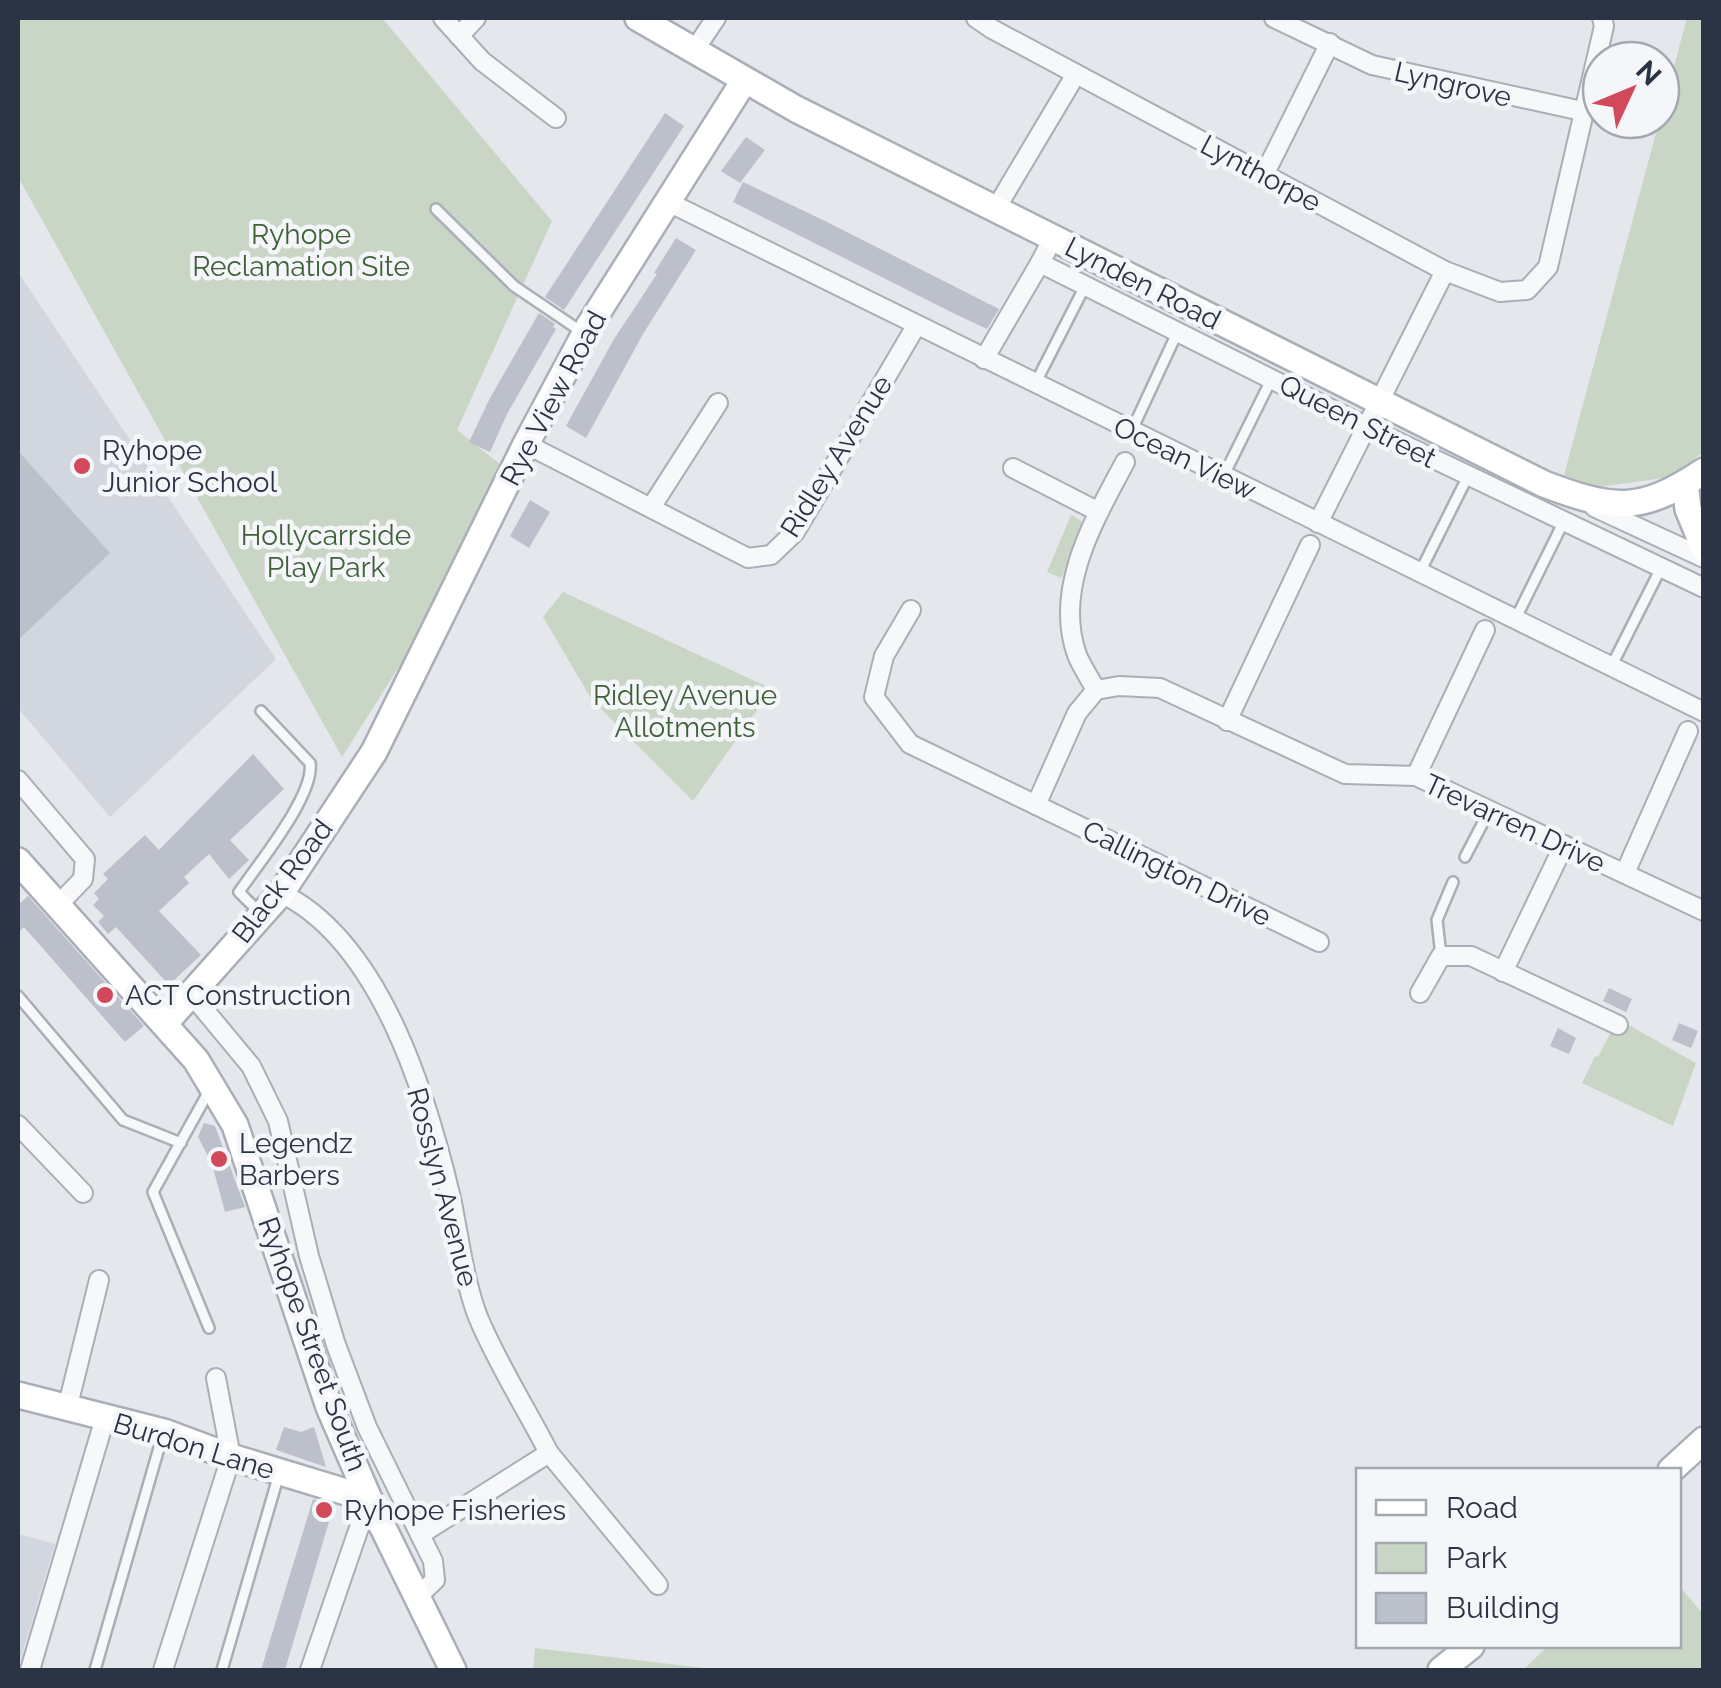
<svg xmlns="http://www.w3.org/2000/svg" width="1721" height="1688" viewBox="0 0 1721 1688" font-family="Raleway,sans-serif">
<style>
.built{fill:#d2d6de}
.green{fill:#c9d6c5}
.building{fill:#bbc0ca}
.lines{fill:none;stroke-linecap:round;stroke-linejoin:round}
.lane-casing{stroke:#a9aeb7;stroke-width:14}
.street-casing{stroke:#a9aeb7;stroke-width:22}
.secondary-casing{stroke:#a9aeb7;stroke-width:30}
.lane{stroke:#f7f8fa;stroke-width:9}
.street{stroke:#f7f8fa;stroke-width:18}
.secondary{stroke:#fff;stroke-width:25}
.poi-dot{fill:#d1495b;stroke:#f4f6f9;stroke-width:4}
.labels{text-anchor:middle;stroke-width:9;stroke-linejoin:round;paint-order:stroke}
.street-label{font-size:28px;fill:#2b3445;stroke:#f4f6f9}
.park-label{font-size:28px;fill:#3f6138;stroke:#f4f6f9}
.poi-label{font-size:28px;fill:#2b3445;stroke:#f4f6f9;text-anchor:start}
</style>
<rect width="100%" height="100%" fill="#e4e7ec"/>
<g class="built">
<polygon points="18,272 276,659 110,817 18,708"/>
<polygon points="18,1534 55,1544 20,1661 18,1660"/>
</g>
<g class="green">
<polygon points="18,18 382,18 552,221 457,430 511,473 479,540 342,757 18,177"/>
<polygon points="1687,18 1703,18 1703,452 1671,477 1598,487 1564,475"/>
<polygon points="1071,515 1085,523 1061,578 1047,572"/>
<polygon points="563,592 772,689 693,801 592,700 543,617"/>
<polygon points="1625,1023 1696,1063 1673,1126 1582,1083 1595,1056 1598,1057 1610,1034 1619,1033"/>
<polygon points="1679,1586 1703,1614 1703,1670 1523,1670 1548,1646 1678,1646"/>
<polygon points="535,1648 720,1670 533,1670"/>
</g>
<g class="building">
<polygon points="665,113 684,126 564,310 545,297"/>
<polygon points="746,137 765,150 740,183 721,171"/>
<polygon points="743,182 825,221 999,309 987,329 955,314 733,202"/>
<polygon points="676,238 696,250 643,334 586,438 566,426 614,339 657,274 654,273"/>
<polygon points="539,313 555,324 553,327 556,329 507,414 490,452 469,442 490,398"/>
<polygon points="18,451 110,553 18,640"/>
<polygon points="530,500 550,512 529,548 510,536"/>
<polygon points="253,754 284,789 230,840 249,860 229,879 209,854 184,877 189,883 159,911 201,955 169,985 116,927 108,934 98,922 104,916 93,905 99,899 94,893 108,879 103,874 145,835 159,850"/>
<polygon points="28,896 144,1026 125,1042 24,927 18,933 18,905"/>
<polygon points="1609,988 1632,999 1626,1012 1603,1001"/>
<polygon points="1679,1023 1698,1031 1691,1048 1672,1040"/>
<polygon points="1558,1028 1576,1038 1569,1054 1550,1046"/>
<polygon points="204,1123 215,1126 245,1207 225,1212 212,1164 198,1137"/>
<polygon points="284,1427 301,1432 314,1427 326,1467 276,1450"/>
<polygon points="313,1499 334,1505 285,1670 261,1670"/>
</g>
<g class="lines">
<g class="lane-casing">
<g id="lane">
<polyline points="436,209 514,286 582,332"/>
<polyline points="1035,384 1085,286"/>
<polyline points="1131,432 1178,331"/>
<polyline points="1223,477 1271,380"/>
<polyline points="1420,572 1468,476"/>
<polyline points="1515,620 1564,521"/>
<polyline points="1611,667 1661,568"/>
<polyline points="1465,857 1489,811"/>
<path d="M260,913L239,892C258,864 315,795 310,763L261,711"/>
<polyline points="1441,956 1437,920 1453,882"/>
<polyline points="18,996 123,1120 181,1143"/>
<polyline points="209,1328 153,1192 209,1091"/>
<polyline points="95,1670 163,1434"/>
<polyline points="222,1670 279,1474"/>
</g>
</g>
<g class="street-casing">
<g id="street">
<polyline points="443,18 482,61 556,118"/>
<polyline points="976,18 992,29 1445,271 1500,292 1527,290 1548,267 1604,26 1602,18"/>
<polyline points="1274,18 1372,65 1582,111"/>
<polyline points="459,36 476,18"/>
<polyline points="693,52 716,18"/>
<polyline points="1264,175 1330,43"/>
<polyline points="668,202 1704,712"/>
<polyline points="995,210 1076,74"/>
<polyline points="1053,238 1040,263 1367,427 1704,588"/>
<polyline points="984,359 1040,263"/>
<polyline points="526,444 748,558 771,555 795,532 916,326"/>
<polyline points="1013,468 1099,512"/>
<polyline points="652,506 718,403"/>
<polyline points="1594,507 1704,558"/>
<polyline points="1318,523 1445,271"/>
<polyline points="911,610 884,656 874,697 910,744 1319,942"/>
<path d="M1096,690C1090,679 1082,667 1077,655C1053,588 1095,519 1125,462"/>
<polyline points="1227,721 1310,545"/>
<polyline points="1416,776 1485,630"/>
<polyline points="18,780 85,859 83,879 58,905"/>
<polyline points="1036,805 1077,713 1096,690 1119,686 1160,688 1345,774 1416,776 1704,911"/>
<polyline points="1625,873 1688,731"/>
<path d="M281,893C381,942 427,1097 451,1198C459,1236 464,1281 478,1317C497,1363 526,1408 549,1453L421,1534"/>
<polyline points="1503,972 1564,845"/>
<polyline points="1420,993 1441,956 1471,956 1618,1025"/>
<polyline points="192,995 251,1066 278,1121 309,1256 336,1345 367,1427 433,1561 435,1580 416,1598"/>
<polyline points="18,1125 83,1193"/>
<polyline points="67,1409 99,1280"/>
<polyline points="549,1453 658,1585"/>
<polyline points="30,1670 105,1418"/>
<polyline points="163,1670 231,1457 216,1378"/>
<polyline points="310,1670 369,1499"/>
</g>
</g>
<g class="secondary-casing">
<g id="secondary">
<path d="M638,18L796,109L1544,484C1613,510 1640,514 1704,471"/>
<polyline points="1685,483 1688,509 1704,548"/>
<polyline points="18,861 196,1060 235,1125 329,1407 369,1499 453,1670"/>
<polyline points="165,1023 281,893 374,752 526,444 589,326 744,81"/>
<polyline points="18,1395 164,1432 231,1457 369,1499"/>
<polyline points="1671,1470 1704,1440"/>
<polyline points="1441,1670 1471,1646"/>
</g>
</g>
<use href="#lane" class="lane"/>
<use href="#street" class="street"/>
<use href="#secondary" class="secondary"/>
</g>
<g class="poi-dot">
<circle cx="82" cy="466" r="10"/>
<circle cx="105" cy="995" r="10"/>
<circle cx="219" cy="1159" r="10"/>
<circle cx="324" cy="1510" r="10"/>
</g>
<g class="labels">
<g class="street-label">
<text transform="translate(1453 84) rotate(13)" y="10">Lyngrove</text>
<text transform="translate(1261 173) rotate(28)" y="10">Lynthorpe</text>
<text transform="translate(1143 283) rotate(27)" y="10">Lynden Road</text>
<text transform="translate(553 398) rotate(-62)" y="10">Rye View Road</text>
<text transform="translate(1358 421) rotate(27)" y="10">Queen Street</text>
<text transform="translate(836 456) rotate(-58)" y="10">Ridley Avenue</text>
<text transform="translate(1185 458) rotate(26)" y="10">Ocean View</text>
<text transform="translate(1515 823) rotate(25)" y="10">Trevarren Drive</text>
<text transform="translate(1177 873) rotate(26)" y="10">Callington Drive</text>
<text transform="translate(282 881) rotate(-53)" y="10">Black Road</text>
<text transform="translate(443 1187) rotate(75)" y="10">Rosslyn Avenue</text>
<text transform="translate(313 1344) rotate(70)" y="10">Ryhope Street South</text>
<text transform="translate(194 1446) rotate(17)" y="10">Burdon Lane</text>
</g>
<g class="park-label">
<text x="301" y="244">Ryhope<tspan x="301" dy="32">Reclamation Site</tspan></text>
<text x="326" y="545">Hollycarrside<tspan x="326" dy="32">Play Park</tspan></text>
<text x="685" y="705">Ridley Avenue<tspan x="685" dy="32">Allotments</tspan></text>
</g>
<g class="poi-label">
<text x="102" y="460">Ryhope<tspan x="102" dy="32">Junior School</tspan></text>
<text x="125" y="1005">ACT Construction</text>
<text x="239" y="1153">Legendz<tspan x="239" dy="32">Barbers</tspan></text>
<text x="344" y="1520">Ryhope Fisheries</text>
</g>
</g>
<rect width="1721" height="1688" fill="none" stroke="#2b3445" stroke-width="40"/>
<rect x="1356" y="1468" width="325" height="180" fill="#f4f6f9" stroke="#a4a8b1" stroke-width="2.5"/>
<rect x="1376" y="1500" width="50" height="15" fill="#ffffff" stroke="#a4a8b1" stroke-width="2.5"/>
<text x="1446" y="1518" font-size="30" fill="#2b3445">Road</text>
<rect x="1376" y="1543" width="50" height="30" fill="#c9d6c5" stroke="#a4a8b1" stroke-width="2.5"/>
<text x="1446" y="1568" font-size="30" fill="#2b3445">Park</text>
<rect x="1376" y="1593" width="50" height="30" fill="#bbc0ca" stroke="#a4a8b1" stroke-width="2.5"/>
<text x="1446" y="1618" font-size="30" fill="#2b3445">Building</text>
<g transform="translate(1631 90) rotate(46)"><circle r="48" fill="#f4f6f9" stroke="#a4a8b1" stroke-width="2.5"/>
<path d="M0-8L18 38L0 25L-18 38Z" fill="#d1495b"/>
<text y="-15" font-size="28" font-weight="bold" text-anchor="middle" fill="#2b3445">N</text>
</g>
</svg>
